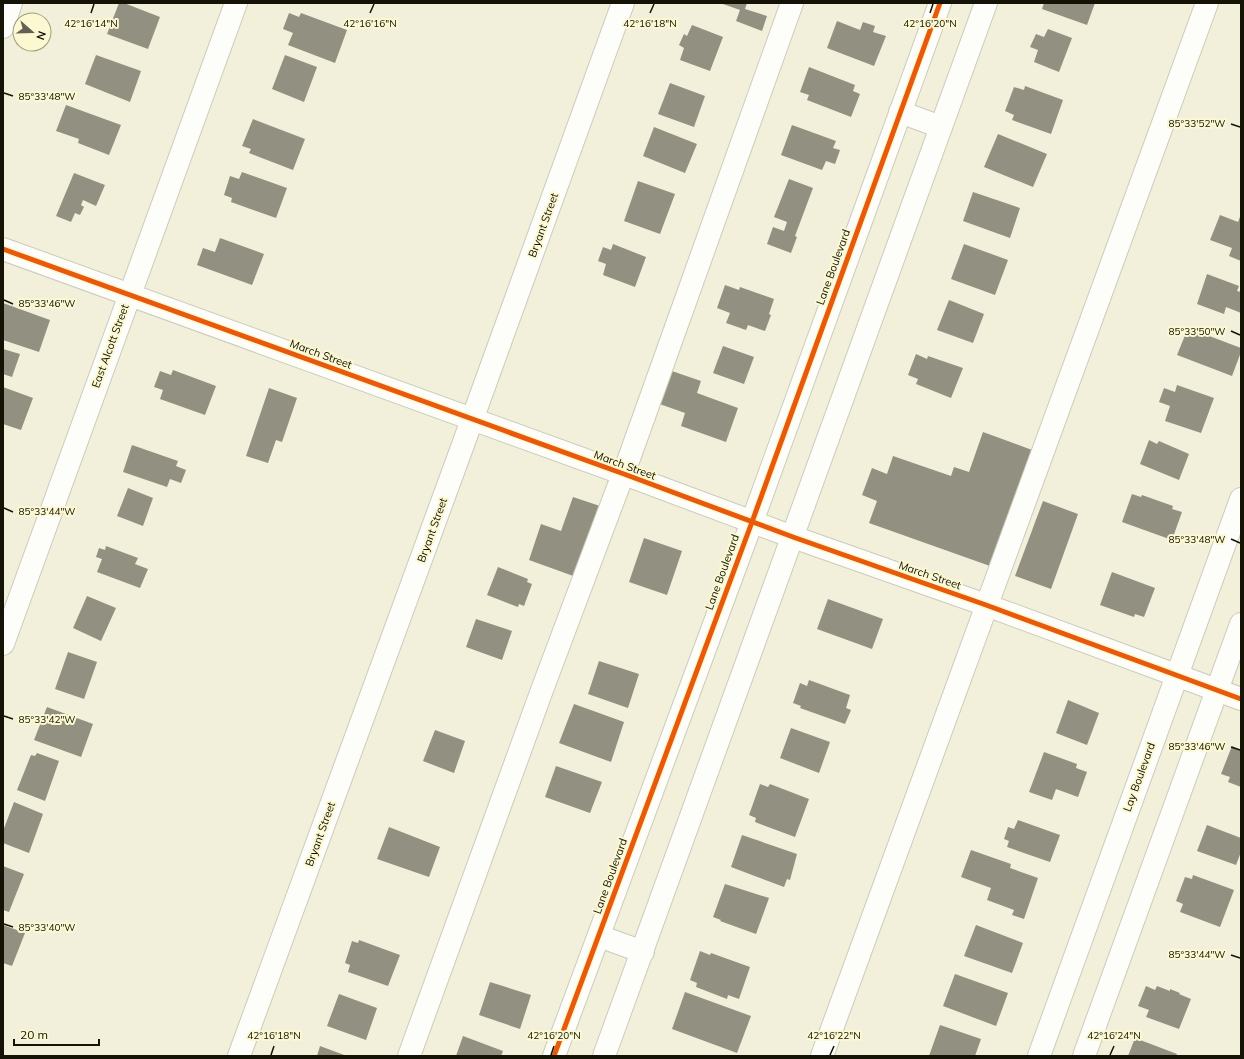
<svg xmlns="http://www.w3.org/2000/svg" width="1244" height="1059" viewBox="0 0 1244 1059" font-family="Mulish,sans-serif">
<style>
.building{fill:#929181}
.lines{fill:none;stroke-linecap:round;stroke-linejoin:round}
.minor-casing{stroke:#cccbba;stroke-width:24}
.minor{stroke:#fdfdfa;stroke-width:22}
.cycleway-casing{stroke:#fbf8d2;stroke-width:8}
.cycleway{stroke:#e8590c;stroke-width:5}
.ticks{fill:none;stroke:#141306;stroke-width:1.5}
.labels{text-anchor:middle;stroke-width:4;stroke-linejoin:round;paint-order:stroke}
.street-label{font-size:11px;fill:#141306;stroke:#fbf8d2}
.ticks-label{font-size:10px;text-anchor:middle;fill:#141306;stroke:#fbf8d2;stroke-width:4;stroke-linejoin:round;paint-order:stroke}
</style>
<rect width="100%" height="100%" fill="#f2f0db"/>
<g class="building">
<polygon points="119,3 124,3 160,17 148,49 107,34"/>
<polygon points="720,3 747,3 745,9 767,16 762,31 736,21 740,10"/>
<polygon points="1044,3 1095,3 1087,25 1042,9"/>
<polygon points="289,13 299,17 301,13 347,30 335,63 288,45 293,33 283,29"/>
<polygon points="837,21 860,30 863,22 875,26 873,32 886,36 874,66 827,48"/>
<polygon points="692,25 723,37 710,71 680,60 684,48 679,45 684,34 687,36"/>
<polygon points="1048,29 1072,38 1059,72 1034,62 1038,50 1030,47 1036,34 1044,37"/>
<polygon points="96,55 141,71 130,102 85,84"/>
<polygon points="285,55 317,67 304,102 272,89"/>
<polygon points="809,67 855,85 853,91 860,94 851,117 807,100 809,95 800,92"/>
<polygon points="670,83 705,96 694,127 658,114"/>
<polygon points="1025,86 1063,100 1051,134 1012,120 1014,115 1005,111 1014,87 1024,90"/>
<polygon points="66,105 121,125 109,155 78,143 79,139 56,131"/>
<polygon points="253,119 305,139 293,170 249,153 251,149 242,146"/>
<polygon points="792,125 836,141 833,148 840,150 835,164 826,161 822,170 781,155"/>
<polygon points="654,127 697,144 685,173 643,156"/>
<polygon points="998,134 1047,154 1033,187 984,167"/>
<polygon points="242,172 287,188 276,218 231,202 232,198 224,195 230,176 239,179"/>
<polygon points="74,173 105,185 96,206 83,200 81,205 84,207 80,215 75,213 71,222 56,216"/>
<polygon points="789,179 813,188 795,236 797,237 791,253 767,244 773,227 784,231 787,222 774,217"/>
<polygon points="638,181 675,194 660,234 624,221"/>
<polygon points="973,192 1020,208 1010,238 963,221"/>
<polygon points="1241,214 1241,261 1229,256 1232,248 1210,240 1220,215 1238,222"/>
<polygon points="220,238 264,254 252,285 197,265 203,248 215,252"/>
<polygon points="613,244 646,257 635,287 603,275 606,264 598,261 603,247 611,250"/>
<polygon points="964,244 1008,260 995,295 951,279"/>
<polygon points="1207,274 1239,286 1237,291 1241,292 1241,313 1226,307 1224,314 1197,304"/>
<polygon points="725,285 739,290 740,287 774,299 769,314 771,315 765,331 748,325 746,330 726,323 730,313 717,308"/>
<polygon points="949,300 984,314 973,343 937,330"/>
<polygon points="3,303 50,320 39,352 3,340"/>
<polygon points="1188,328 1241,348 1241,352 1232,376 1177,355"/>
<polygon points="723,346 754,357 744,384 713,373"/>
<polygon points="3,349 20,354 12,377 3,374"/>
<polygon points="916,354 927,359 928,356 963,368 951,398 916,384 918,379 908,375"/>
<polygon points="666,369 701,381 697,393 738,408 726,442 681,426 685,413 654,402"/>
<polygon points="173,370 216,386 205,415 160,399 163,390 154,387 160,371 171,375"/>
<polygon points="1177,385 1214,398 1201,433 1165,421 1170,406 1159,402 1164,388 1175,392"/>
<polygon points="3,387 33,398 21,430 3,424"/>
<polygon points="269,388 297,398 282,442 276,440 268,463 246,456"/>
<polygon points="983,432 1032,450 990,566 869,523 877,501 862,495 872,468 887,474 893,456 951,476 954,467 969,472"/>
<polygon points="1149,440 1157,444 1159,441 1189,454 1179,480 1140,464"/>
<polygon points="132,445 178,461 176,466 186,470 181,483 170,479 167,487 123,472"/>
<polygon points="128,488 153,498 143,526 117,516"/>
<polygon points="1132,494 1141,497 1142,495 1173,506 1172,509 1182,512 1172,540 1122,522"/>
<polygon points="573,497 600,506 576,577 529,560 541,524 561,531"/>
<polygon points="1043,501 1078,514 1051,589 1015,576"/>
<polygon points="644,538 682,551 667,595 629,582"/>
<polygon points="106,546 138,558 135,564 148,569 140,588 97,572 102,559 96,557 99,548 105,550"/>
<polygon points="498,567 528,579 527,582 532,584 524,606 519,604 518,607 487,595"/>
<polygon points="1112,572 1155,588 1144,617 1135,614 1134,617 1100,605"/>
<polygon points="87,596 116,608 101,641 73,628"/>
<polygon points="828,599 883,619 872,649 817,629"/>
<polygon points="476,619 512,631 502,660 466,647"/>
<polygon points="68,652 97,662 84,699 55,689"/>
<polygon points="599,661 639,674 628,708 588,694"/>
<polygon points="809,680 850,695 846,708 851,710 845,724 800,708 801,706 793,703 800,683 807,686"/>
<polygon points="1068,700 1099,713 1087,745 1056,733"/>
<polygon points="574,704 624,722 611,762 559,743"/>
<polygon points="47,707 93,724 81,757 34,740"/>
<polygon points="791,728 830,742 819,773 780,758"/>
<polygon points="435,730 465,741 454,773 423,761"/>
<polygon points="1232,746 1241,750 1241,787 1228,782 1230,777 1221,774"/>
<polygon points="1044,752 1077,764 1076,768 1087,772 1078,797 1056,789 1052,800 1029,792"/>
<polygon points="37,753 59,761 45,801 17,790 31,755 35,756"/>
<polygon points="556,766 602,782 590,813 545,797"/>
<polygon points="760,784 768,787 770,784 809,799 795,837 755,822 756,818 749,815"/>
<polygon points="14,802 43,814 29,853 3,843 3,831"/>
<polygon points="1018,820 1060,835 1050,862 1007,847 1009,841 1004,839 1008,827 1014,829"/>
<polygon points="1207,825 1241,838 1241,852 1236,865 1197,851"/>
<polygon points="389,827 440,847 429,877 377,859"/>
<polygon points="742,835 797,854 790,880 787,879 784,887 731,867"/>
<polygon points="971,850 1011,864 1010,868 1038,878 1024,919 1012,915 1014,910 987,900 991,888 961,877"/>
<polygon points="3,866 24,874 9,912 3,910"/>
<polygon points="1193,875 1234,890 1220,927 1180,912 1183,904 1176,901 1185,877 1192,879"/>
<polygon points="725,884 769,898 756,934 720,921 721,920 713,917"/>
<polygon points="3,925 25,933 12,966 3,963"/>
<polygon points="976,925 1023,943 1012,973 964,956"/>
<polygon points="359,940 400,955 388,986 348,972 350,965 345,963 352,941 358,943"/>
<polygon points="700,951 710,955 711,953 750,967 739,999 728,995 727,999 696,987 697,983 690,980"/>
<polygon points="955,974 1008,993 996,1026 943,1006"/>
<polygon points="490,982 531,995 520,1029 479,1015"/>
<polygon points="1146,986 1155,990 1157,986 1170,991 1170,989 1180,993 1179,994 1191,999 1179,1029 1146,1017 1149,1010 1138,1006"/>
<polygon points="685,992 751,1016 737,1053 672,1029"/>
<polygon points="339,994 377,1008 366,1040 327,1026"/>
<polygon points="940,1025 981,1039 975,1056 929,1056"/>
<polygon points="463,1036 503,1051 501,1056 456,1056"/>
<polygon points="1135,1038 1177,1054 1176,1056 1128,1056"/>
<polygon points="320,1046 347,1056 317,1056"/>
</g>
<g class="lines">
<g class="minor-casing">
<g id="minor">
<polyline points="3,27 11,3"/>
<polyline points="900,112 941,127"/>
<polyline points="3,249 624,474 793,537 986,605 1241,699"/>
<polyline points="3,644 236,3"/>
<polyline points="599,936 643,952"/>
<polyline points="239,1056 464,442 623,3"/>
<polyline points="409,1056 542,690 631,453 792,3"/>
<polyline points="554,1056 752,522 940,3"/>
<polyline points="604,1056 986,3"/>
<polyline points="822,1056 1207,3"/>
<polyline points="1039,1056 1241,499"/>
<polyline points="1084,1056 1241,624"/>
</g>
</g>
<use href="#minor" class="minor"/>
<g class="cycleway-casing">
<g id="cycleway">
<polyline points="3,249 624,474 793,537 986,605 1241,699"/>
<polyline points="554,1056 752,522 940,3"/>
</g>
</g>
<use href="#cycleway" class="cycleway"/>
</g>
<path class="ticks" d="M91,13L94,4M370,13L374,4M650,13L654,4M930,13L933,4M4,93L13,96M1231,124L1240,127M4,300L13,304M1231,331L1240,335M4,508L13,512M1231,539L1240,543M4,716L13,719M1231,747L1240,750M4,924L13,927M1231,955L1240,958M271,1055L274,1046M551,1055L554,1046M830,1055L834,1046M1110,1055L1114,1046"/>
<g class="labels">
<g class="street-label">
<text transform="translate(543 225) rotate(-70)" y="4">Bryant Street</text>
<text transform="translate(833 267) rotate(-70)" y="4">Lane Boulevard</text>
<text transform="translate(110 346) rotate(-70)" y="4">East Alcott Street</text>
<text transform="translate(321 354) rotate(20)" y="4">March Street</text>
<text transform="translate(625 465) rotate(20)" y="4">March Street</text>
<text transform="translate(432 530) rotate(-70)" y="4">Bryant Street</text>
<text transform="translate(722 572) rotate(-70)" y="4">Lane Boulevard</text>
<text transform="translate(930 575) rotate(19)" y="4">March Street</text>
<text transform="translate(1139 777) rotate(-70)" y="4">Lay Boulevard</text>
<text transform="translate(320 834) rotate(-70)" y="4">Bryant Street</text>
<text transform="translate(610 876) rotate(-70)" y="4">Lane Boulevard</text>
</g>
</g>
<g class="ticks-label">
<text x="91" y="27">42°16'14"N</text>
<text x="650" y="27">42°16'18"N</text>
<text x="930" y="27">42°16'20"N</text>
<text x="370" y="27">42°16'16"N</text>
<text x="47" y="100">85°33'48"W</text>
<text x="1197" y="127">85°33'52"W</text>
<text x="47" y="307">85°33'46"W</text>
<text x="1197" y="335">85°33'50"W</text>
<text x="47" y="515">85°33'44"W</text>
<text x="1197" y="543">85°33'48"W</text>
<text x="47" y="723">85°33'42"W</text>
<text x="1197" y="750">85°33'46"W</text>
<text x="47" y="931">85°33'40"W</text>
<text x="1197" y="958">85°33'44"W</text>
<text x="274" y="1039">42°16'18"N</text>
<text x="554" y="1039">42°16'20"N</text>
<text x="834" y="1039">42°16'22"N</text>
<text x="1114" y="1039">42°16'24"N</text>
</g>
<rect width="1244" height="1059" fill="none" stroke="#141306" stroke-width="8"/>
<g transform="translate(32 32) rotate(110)"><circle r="19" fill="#fbf8d2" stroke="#9f9c80"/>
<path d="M0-3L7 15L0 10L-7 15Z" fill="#626051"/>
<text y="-6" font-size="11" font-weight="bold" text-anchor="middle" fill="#141306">N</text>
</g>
<path d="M14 1039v6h85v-6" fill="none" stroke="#141306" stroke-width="2"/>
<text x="20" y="1039" font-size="12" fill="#141306" stroke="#fbf8d2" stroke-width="3" paint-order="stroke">20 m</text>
</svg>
